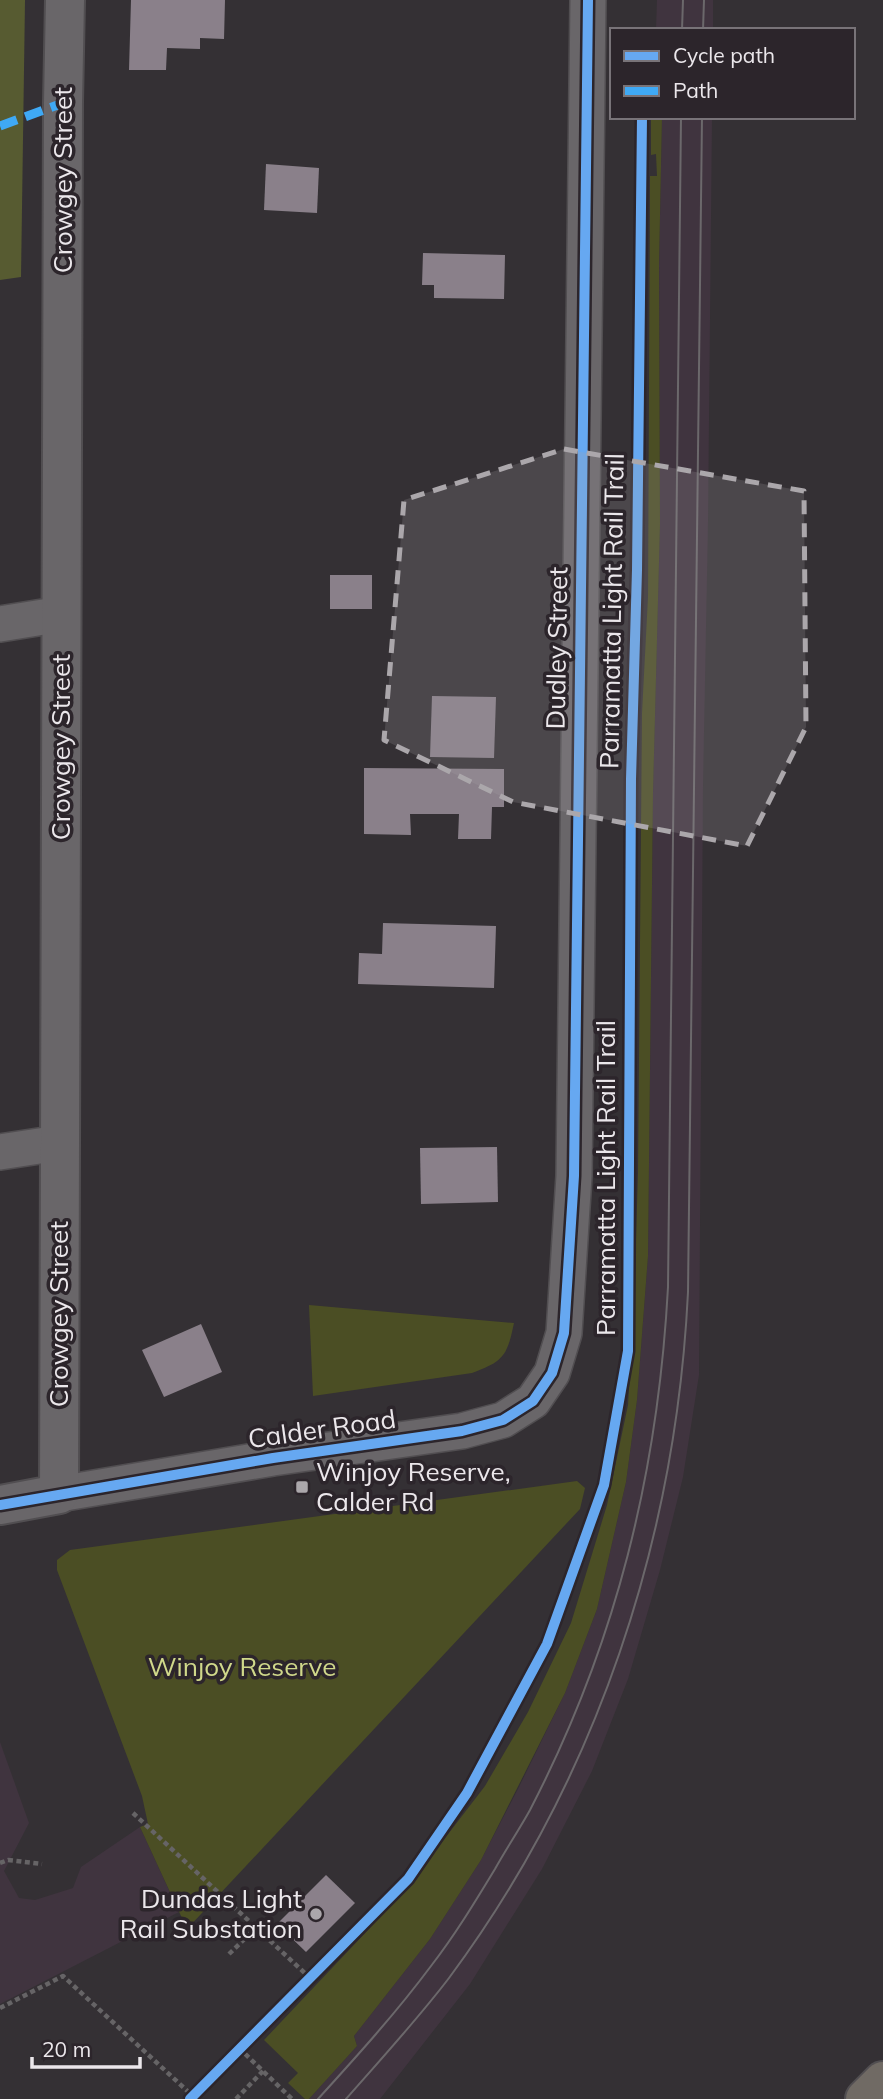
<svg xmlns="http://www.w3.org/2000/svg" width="883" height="2099" viewBox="0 0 883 2099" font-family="Mulish,sans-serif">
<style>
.built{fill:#40343f}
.green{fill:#4b4e24}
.forest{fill:#575b31}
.building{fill:#8a808a}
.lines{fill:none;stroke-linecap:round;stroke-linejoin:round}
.minor-casing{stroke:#514e51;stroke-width:38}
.tertiary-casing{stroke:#514e51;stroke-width:42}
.primary-casing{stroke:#514e51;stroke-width:42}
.path{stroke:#666466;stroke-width:4.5;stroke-dasharray:5 3.5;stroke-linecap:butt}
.minor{stroke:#696669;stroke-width:35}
.tertiary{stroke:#696669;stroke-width:38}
.primary{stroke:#706a64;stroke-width:38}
.tram{stroke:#6b686b;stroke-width:2}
.quiet{stroke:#3fa9f5;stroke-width:9;stroke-dasharray:18 9;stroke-linecap:butt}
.cycleway-casing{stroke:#2c252b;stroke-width:15}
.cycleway{stroke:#66a8f1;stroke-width:10}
.marked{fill:#aba7ab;fill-opacity:0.2;stroke:#aba7ab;stroke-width:5;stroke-dasharray:14 9;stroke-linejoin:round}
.poi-dot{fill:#aba7ab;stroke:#2c252b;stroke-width:2.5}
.labels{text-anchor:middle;stroke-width:7;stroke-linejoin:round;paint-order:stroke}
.street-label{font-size:26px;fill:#ebe7eb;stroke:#2c252b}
.poi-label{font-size:26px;fill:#ebe7eb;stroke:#2c252b;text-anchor:start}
.park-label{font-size:26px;fill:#d0d88a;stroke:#2c252b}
</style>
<rect width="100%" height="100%" fill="#343034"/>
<g class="built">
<polygon points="657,0 713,0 713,30 656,30"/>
<polygon points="662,117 712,117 708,523 703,786 699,1375 683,1477 660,1570 628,1679 592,1771 542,1869 470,1984 380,2099 309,2099 357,2046 354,2036 430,1939 481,1860 519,1787 565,1693 597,1609 626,1482 637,1400 648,1256 653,793 660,524 659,266"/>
<polygon points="0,1742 29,1823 4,1871 19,1898 35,1900 73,1888 81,1867 140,1827 179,1912 0,2004"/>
</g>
<g class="green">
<polygon points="651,117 662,117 659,266 660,524 653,793 648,1256 637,1400 626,1482 597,1609 565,1693 481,1860 430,1939 354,2036 357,2046 309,2099 305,2099 288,2083 298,2073 264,2040 402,1894 485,1786 528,1712 571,1623 607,1505 628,1405 634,1306 638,1172 642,713 648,597 650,176 657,176 656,154 651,155"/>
<path d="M309,1305L514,1323C507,1356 504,1361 472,1373L313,1396Z"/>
<polygon points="577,1481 585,1488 580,1509 187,1929 140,1827 148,1824 142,1796 57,1570 57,1560 70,1550"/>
</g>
<polygon class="forest" points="0,0 25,0 21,277 0,280"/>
<g class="building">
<polygon points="131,0 225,0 224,39 200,38 200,49 167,48 166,70 129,70"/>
<polygon points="266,164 319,168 317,213 264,210"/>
<polygon points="423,253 505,255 504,299 434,298 434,285 422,285"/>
<rect x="330" y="575" width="42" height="34"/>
<polygon points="432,696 496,697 494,758 430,757"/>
<polygon points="364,768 504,769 504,807 492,807 491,839 458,839 459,814 410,814 411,835 364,834"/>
<polygon points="383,923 496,926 494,988 358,984 359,953 382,954"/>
<polygon points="497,1147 498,1202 421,1204 420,1148"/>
<polygon points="201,1324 222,1372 164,1397 142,1350"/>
<polygon points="326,1875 355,1903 306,1952 277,1924"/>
</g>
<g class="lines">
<g class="minor-casing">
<g id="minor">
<polyline points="0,624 62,614"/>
<polyline points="0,1152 59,1143"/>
<polyline points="59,1494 273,1458 462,1431 503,1420 533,1401 552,1373 564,1333 574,1176 588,0"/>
</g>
</g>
<g class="tertiary-casing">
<polyline id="tertiary" points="0,1505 59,1494 63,103 65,0"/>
</g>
<g class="primary-casing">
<polyline id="primary" points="865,2099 883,2081"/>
</g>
<g class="path">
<polyline points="133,1813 309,1977"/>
<polyline points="0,1863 8,1860 42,1864"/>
<polyline points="229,1954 256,1928"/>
<polyline points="0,2008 63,1976 196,2099"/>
<polyline points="239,2048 292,2099"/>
<polyline points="236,2099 263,2071"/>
</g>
<use href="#minor" class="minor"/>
<use href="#tertiary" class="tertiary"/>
<use href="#primary" class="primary"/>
<g class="tram">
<polyline points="682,30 683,0"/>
<polyline points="703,30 704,0"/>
<path d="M318,2099C357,2056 396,2013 431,1966C455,1935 475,1902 495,1869C506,1849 519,1830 530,1810C616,1644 658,1473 668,1287L681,117"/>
<path d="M346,2099C381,2059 417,2020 449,1978C597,1779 676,1539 688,1292L702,117"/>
</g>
<polyline class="quiet" points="0,126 63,103"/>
<g class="cycleway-casing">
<g id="cycleway">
<polyline points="0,1505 273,1458 462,1431 503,1420 533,1401 552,1373 564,1333 574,1176 588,0"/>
<polyline points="190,2099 408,1879 467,1793 547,1644 604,1485 628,1351 631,779 637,570 642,117"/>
</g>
</g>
<use href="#cycleway" class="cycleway"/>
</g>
<path class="marked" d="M564,449L804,491L806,727L747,846L513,802L384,740L404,500Z"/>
<g class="poi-dot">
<rect x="295" y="1480" width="14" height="14" rx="3.5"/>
<circle cx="316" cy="1914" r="7"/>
</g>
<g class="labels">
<g class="street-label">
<text transform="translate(63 180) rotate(-90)" y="9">Crowgey Street</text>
<text transform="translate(612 611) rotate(-89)" y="9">Parramatta Light Rail Trail</text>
<text transform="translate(557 648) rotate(-89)" y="9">Dudley Street</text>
<text transform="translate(61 747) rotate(-90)" y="9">Crowgey Street</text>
<text transform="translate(606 1178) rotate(-90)" y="9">Parramatta Light Rail Trail</text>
<text transform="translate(59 1314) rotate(-90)" y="9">Crowgey Street</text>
<text transform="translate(322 1429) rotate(-8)" y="9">Calder Road</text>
</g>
<g class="poi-label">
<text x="316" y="1481">Winjoy Reserve,<tspan x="316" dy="30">Calder Rd</tspan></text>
<text x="302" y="1908" text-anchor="end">Dundas Light<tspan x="302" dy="30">Rail Substation</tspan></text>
</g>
<g class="park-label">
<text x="242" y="1676">Winjoy Reserve</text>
</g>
</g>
<rect x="610" y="28" width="245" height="91" fill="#2c252b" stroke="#787378" stroke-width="2"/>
<rect x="624" y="51" width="35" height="10" fill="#66a8f1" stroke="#787378" stroke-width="2"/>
<text x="673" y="63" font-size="21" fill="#ebe7eb">Cycle path</text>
<rect x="624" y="86" width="35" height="10" fill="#3fa9f5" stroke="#787378" stroke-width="2"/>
<text x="673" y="98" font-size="21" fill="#ebe7eb">Path</text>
<path d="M32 2057v10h108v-10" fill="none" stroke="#ebe7eb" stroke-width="3.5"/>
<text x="42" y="2057" font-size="21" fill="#ebe7eb" stroke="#2c252b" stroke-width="5" paint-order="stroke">20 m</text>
</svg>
